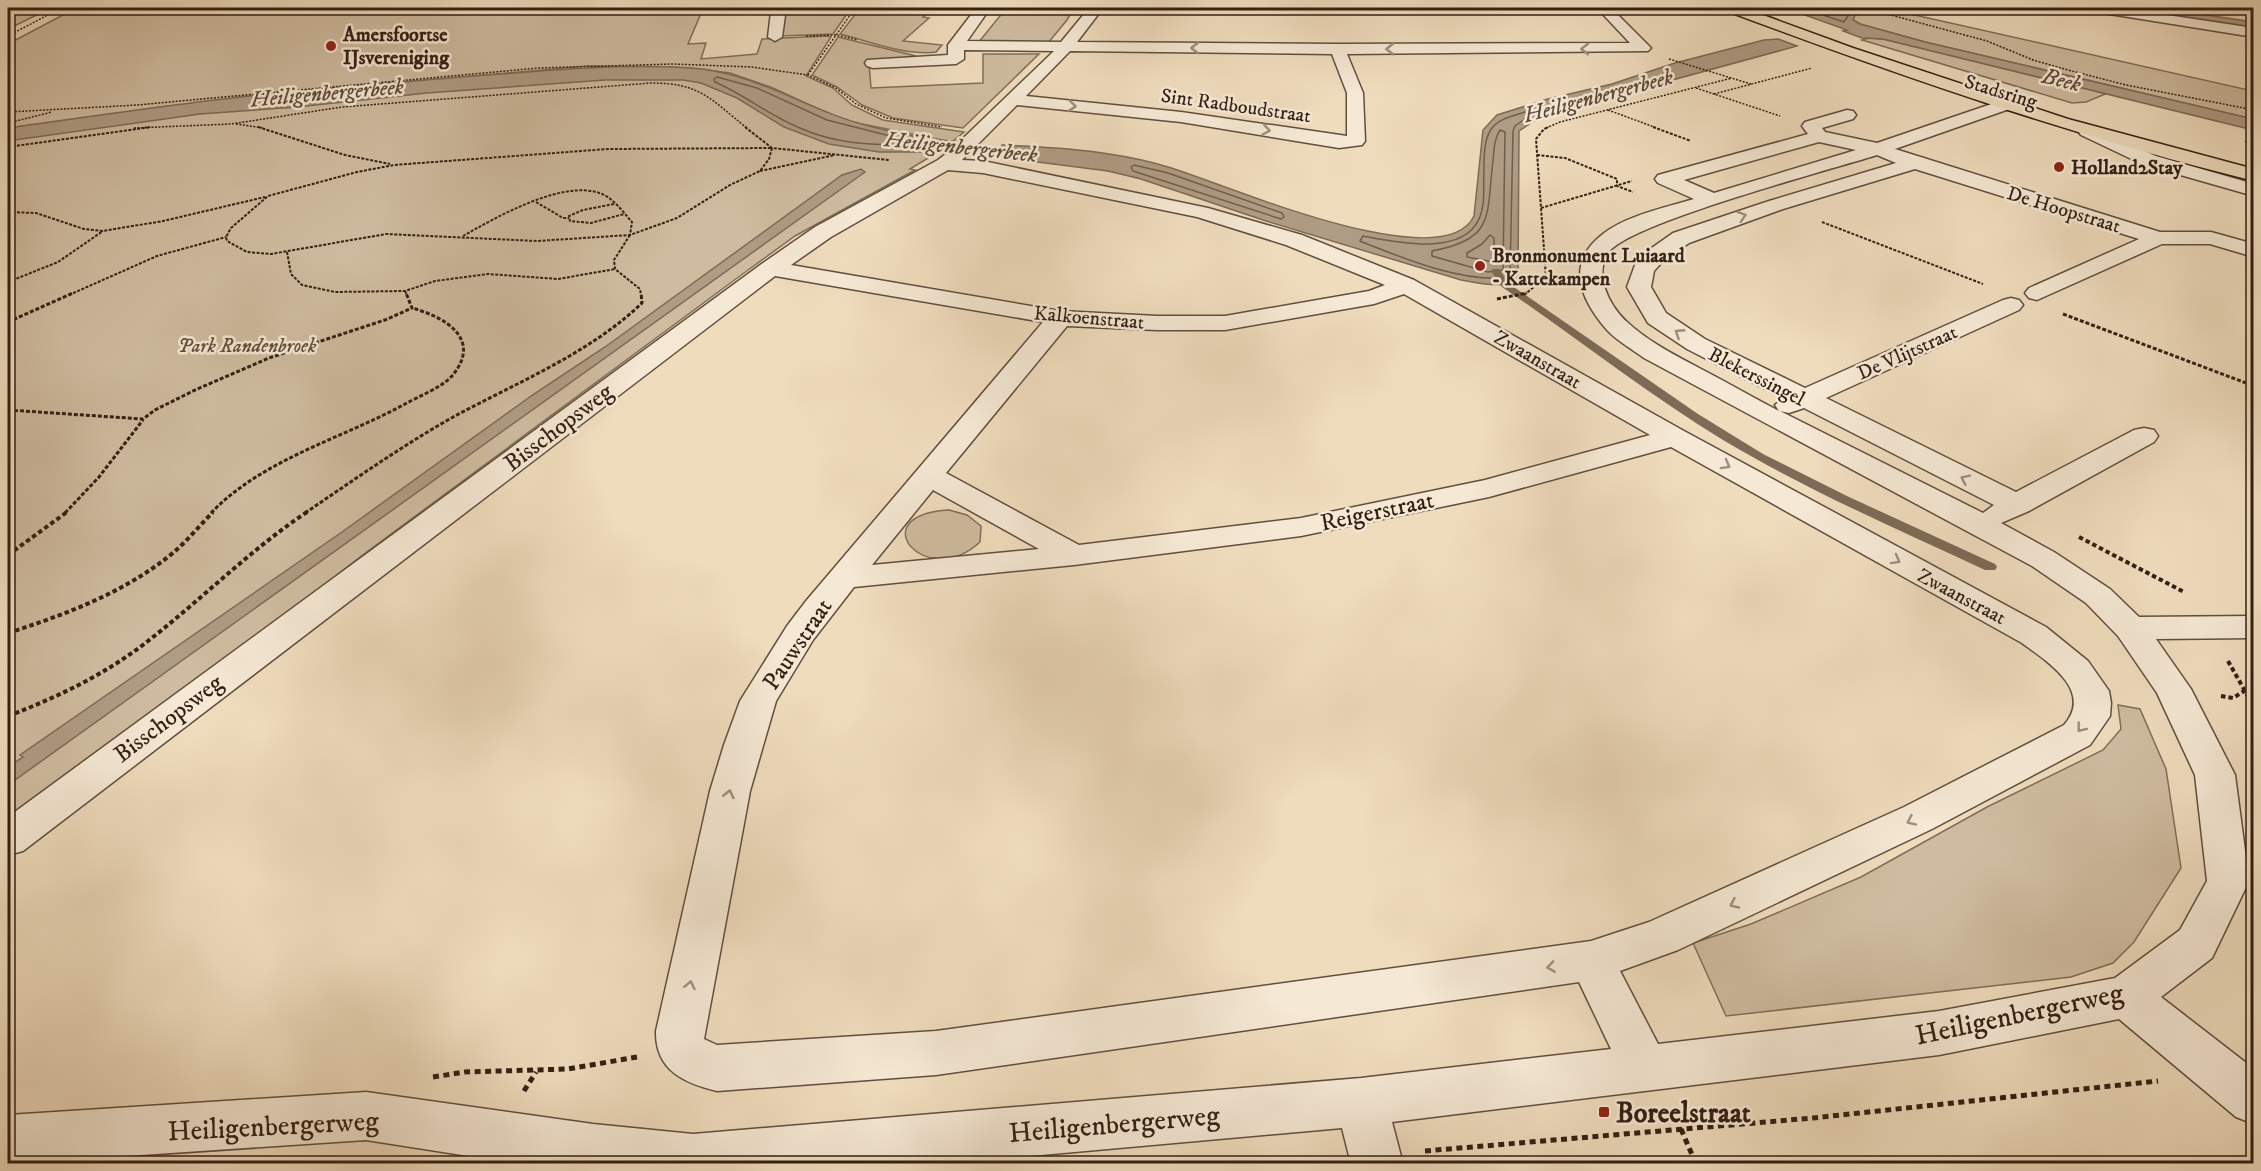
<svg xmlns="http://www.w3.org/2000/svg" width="2261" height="1171" viewBox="0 0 2261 1171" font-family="'IM FELL DW Pica',serif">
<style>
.green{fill:#cfbca0;stroke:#806e5a;stroke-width:1.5}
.water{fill:#af9c84;stroke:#7d6a57;stroke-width:1.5}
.pier{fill:#efdcbd}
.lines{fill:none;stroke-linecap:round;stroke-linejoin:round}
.shore{stroke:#705e4c;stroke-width:1.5}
.stream{fill:#7d6a57;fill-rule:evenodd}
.minor-casing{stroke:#614e3e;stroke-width:3}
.major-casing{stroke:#321f14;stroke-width:3}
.path-far4{stroke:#321f14;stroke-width:1.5;stroke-dasharray:2 1.5;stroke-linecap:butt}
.path-far3{stroke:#321f14;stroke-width:2;stroke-dasharray:3 1.5;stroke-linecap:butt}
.path-far2{stroke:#321f14;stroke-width:3;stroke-dasharray:4 2;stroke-linecap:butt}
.path-far1{stroke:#321f14;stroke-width:4;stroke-dasharray:4.5 3;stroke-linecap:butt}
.path{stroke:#321f14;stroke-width:5;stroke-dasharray:6 4.5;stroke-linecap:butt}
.minor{fill:#f5e8d4;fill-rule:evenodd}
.major{fill:#efdcbd;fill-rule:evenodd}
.oneway{stroke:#9d8e7e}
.poi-dot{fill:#8f2418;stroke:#f5e8d4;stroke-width:2}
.labels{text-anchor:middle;stroke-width:5;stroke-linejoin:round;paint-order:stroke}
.far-poi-label{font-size:20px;font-weight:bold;fill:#321f14;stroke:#f5e8d4;text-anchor:start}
.far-street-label{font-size:20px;fill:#321f14;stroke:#f5e8d4}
.far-park-label{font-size:20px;font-style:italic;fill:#614e3e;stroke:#f5e8d4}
.far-water-label{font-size:22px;font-style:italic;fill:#5e4b3b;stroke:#f5e8d4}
.street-label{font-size:24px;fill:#321f14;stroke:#f5e8d4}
.near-street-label{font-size:28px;fill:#321f14;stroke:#f5e8d4}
.near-poi-label{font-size:28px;font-weight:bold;fill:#321f14;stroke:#f5e8d4;text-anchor:start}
</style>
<rect width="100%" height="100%" fill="#efdcbd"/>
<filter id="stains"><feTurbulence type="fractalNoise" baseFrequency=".00333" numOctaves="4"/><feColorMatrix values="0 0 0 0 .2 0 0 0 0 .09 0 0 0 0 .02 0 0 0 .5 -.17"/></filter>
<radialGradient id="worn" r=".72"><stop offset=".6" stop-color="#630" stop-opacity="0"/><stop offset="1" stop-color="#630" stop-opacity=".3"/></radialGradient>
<g class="green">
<polygon points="8,8 51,8 8,29"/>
<polygon points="76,8 719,8 718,10 702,11 688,44 706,43 701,59 757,54 762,39 827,36 831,37 806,76 833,88 852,105 883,120 964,132 952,142 847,121 829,114 773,88 730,73 690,68 656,67 587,66 302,91 8,128 8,44"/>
<polygon points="811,8 851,8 833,34 780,36 783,14"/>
<path d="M860,8H1074L1067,20L1048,43H978L1004,11L932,8L923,17L929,18L903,41L942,45L936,52C905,56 869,41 840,34Z"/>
<polygon points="1888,9 2253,91 2253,119 1925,42 1860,24 1853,20 1855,15"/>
<polygon points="838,37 916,56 918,60 869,63 871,88 983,83 983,54 1039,54 963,128 893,118 862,105 837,87 812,75"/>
<polygon points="1869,38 1883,39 2108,93 2086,102 2072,103 1862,40"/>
<polygon points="646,74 685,78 938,152 910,169 915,170 795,236 744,273 360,557 8,830 8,139 206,110"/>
<path d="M949,510L967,515L981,526L980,542C926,592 860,515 949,510Z"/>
<polygon points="2118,705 2140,709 2166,769 2181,868 2134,942 2113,963 2071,977 1726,1016 1693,943 1751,924 1861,877 1987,807 2103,750 2121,729"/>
</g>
<g class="water">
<polygon points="1797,8 1813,10 1902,8 1861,13 1855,15 1853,20 1860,24 1925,42 2253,119 2253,130 1883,39 1862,38 1843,31 1847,30 1791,10"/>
<polygon points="2118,8 2159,8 2253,22 2253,29"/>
<path d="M1778,39L1797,46L1559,111L1534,121L1519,131L1518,280C1498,288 1482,284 1461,280L1266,221L1141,179L1108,171L990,156L938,152H879L829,144L784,127L737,98L701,83L683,80H605L427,93L297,107L200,114L8,141V128C85,117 162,106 240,97C310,89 380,84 450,78C531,72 611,63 691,68C756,72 808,111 869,126C896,133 924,139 951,141C1004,147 1057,145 1109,154C1129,157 1149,161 1168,167C1220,182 1443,281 1474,216L1483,130L1497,115L1548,99L1612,84L1675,63L1764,40Z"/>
<polygon points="861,169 865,172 8,785 8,767 23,757 20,755 342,532 531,396 605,347 842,175"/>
</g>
<polygon class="pier" points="947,141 1003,143 990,157 934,152"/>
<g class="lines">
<g class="shore">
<polyline points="1802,8 1844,22 1851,11 1858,8"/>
<path d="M717,77L757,88L827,120L906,140L908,144C872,146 833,143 800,128C770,116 745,95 715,82L714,79Z"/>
<path d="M1525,112L1528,113V117L1515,126L1513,131L1510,277C1465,284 1402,258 1360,241L1363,236C1395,242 1462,257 1479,219C1486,204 1483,184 1484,168C1484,156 1484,138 1492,128C1500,118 1514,116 1525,112Z"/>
<path d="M1500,130L1505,132L1503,270L1488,272L1432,256V251C1496,239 1486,216 1493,161C1494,150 1494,139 1500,130Z"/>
<polygon points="1134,165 1168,173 1282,213 1284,217 1281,219 1133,171 1131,167"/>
<polygon points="1490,235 1494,238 1494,262 1467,257 1467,253 1482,244"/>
</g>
<path class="stream" d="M1493,269H1499L1508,283L1698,414L1763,454L1849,497L1995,564L1997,567L1995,570H1985C1897,529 1807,490 1723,440C1647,394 1576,337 1502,287L1491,271Z"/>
<g class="minor-casing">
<g id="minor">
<polygon points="732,8 786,8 782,37 775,41 768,37 771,12 739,12"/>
<path d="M1089,8H1103L1077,42L1338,44L1630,43L1597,8H1611L1651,48L1648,51L1347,54L1363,93L1365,141L1362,145L1339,148L1181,122L1017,105L962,160L983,161L1208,208L1302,235L1414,280L1684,431L2046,627L2088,661L2109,691L2111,703L2110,716L2090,745L1932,829L1678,950L1620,971L1658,1044L1939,1011L2115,978L2180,930L2207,881L2195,775L2157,693L2118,636L2086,603L2032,566L1644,358C1632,349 1617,341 1607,330C1580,299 1565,263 1603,234C1625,216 1667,207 1694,199L1658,183L1655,179L1658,175L1808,134L1802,126L1805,122L1847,110L1853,111L1856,115L1853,119L1822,128L1825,132L1877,143L2006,99L2012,100L2015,104L2012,108L1895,149L2160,232H2211L2254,244V257L2210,244H2162L2037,300L2029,298L2025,293L2029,288L2139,239L1915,169L1783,209L1689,243L1662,262L1654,271L1651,287L1666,313L1705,339L1805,388L2003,300L2011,298L2019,300L2023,305L2019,310L1826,398L2016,492L2134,430L2144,428L2154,430L2158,436L2154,442L2029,511L2001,523L2054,552L2110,589L2139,617L2254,616V638L2156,639L2191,689L2235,775L2249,881L2212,958L2161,997L2254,1069V1124L2236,1117L2119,1019L1939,1055L1392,1122L1403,1164H1351L1342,1128L941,1164H520L366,1140L8,1164V1115L366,1092L593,1124L693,1134L1361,1078L1611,1049L1579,982L936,1075L717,1091C684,1083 655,1070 656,1031L710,791L724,745L740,701L787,626L806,601L1043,322L775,276L23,851L8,855V817L763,263L815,227L938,160L951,150L1054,51L964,50V59L956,64L873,68L867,66L865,63L867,60L948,55V45L974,11L979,10L986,14L967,41L1061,42ZM1070,51L1332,54L1347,93V136L1181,112L1026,96ZM1819,142L1856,150L1714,193L1684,180ZM1877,155L1896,163L1769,201L1673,233L1646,252L1635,265L1627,287L1648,323L1687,349L1783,398L1775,405L1779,411C1754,398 1728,383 1703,370C1677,356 1648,342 1626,321C1609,305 1593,274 1609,252C1629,223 1833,169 1877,155ZM948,170L983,173L1197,217L1286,245L1385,285L1369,291L1225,316H1157L1060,311L791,265L831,237ZM1404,294L1650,435L1485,480L1301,518L1079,545L946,473L1067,326L1157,330H1225L1374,304ZM1804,408L1994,505L1983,513L1780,411L1789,413ZM1671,447L2022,643C2048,662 2094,691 2064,725L1904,807L1649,922L1591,941L936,1031L717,1045L704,1039L750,791L776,701L813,640L854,587L1074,565L1301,536L1489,497ZM933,490L1039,549L872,565Z"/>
<polygon points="2090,8 2120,8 2254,28 2254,37 2097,12"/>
<polygon points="2087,126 2156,156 2254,184 2254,196 2142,164 2081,135 2078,131 2081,127"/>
</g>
</g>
<g class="major-casing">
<path id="major" d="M1725,8H1744L1853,48L2068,119L2254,169V181C2074,136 1900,76 1727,11Z"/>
</g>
<g class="path-far4">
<polyline points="1865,8 1987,41 2033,60 2068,70 2126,85 2254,110"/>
<polyline points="1651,14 1703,14"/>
<polyline points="8,36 61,8"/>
<polyline points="806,36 836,35 858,40"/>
<polyline points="1669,59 1751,84"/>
<polyline points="808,75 855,8"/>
<polyline points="1696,88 1780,116"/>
<polyline points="1714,94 1812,68"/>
<polyline points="1608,110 1657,128"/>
<polyline points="8,112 137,105 538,68 673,64 752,67 808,75 836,88 856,104 886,118 942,127"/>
<polyline points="8,123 52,112"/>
<polyline points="236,124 264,128"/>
<path d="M134,128L231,124L342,107L651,83C701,83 710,99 747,128"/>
<polyline points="1546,128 1560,122 1732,78"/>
</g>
<g class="path-far3">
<polyline points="258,127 345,155 390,164"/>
<polyline points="745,127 772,148 889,160"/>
<polyline points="1653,127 1691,141"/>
<polyline points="2245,142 2250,140 2249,132 2254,130"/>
<polyline points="8,147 151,127"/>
<polygon points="772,148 769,159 760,171 730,185 677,218 630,235 537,241 386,234 271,254 247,252 227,241 226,237 231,228 268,196 357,172 394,165 608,149"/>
<polyline points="1537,155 1565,158 1617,179 1617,186 1633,192"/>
<polyline points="760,171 835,155"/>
<polyline points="536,202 563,218 569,218"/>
<polyline points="614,204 583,210 569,216 570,221 591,223 624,214"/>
<polyline points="1541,208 1632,181"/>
<polyline points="8,212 36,213 84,229 103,231 163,221 265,197"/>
<polyline points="1822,222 1983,284"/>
<polyline points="630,235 614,260 615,269 640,289 641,295"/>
<path d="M463,236C495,218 564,178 602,194C614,199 623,212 632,222L630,235"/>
<polyline points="287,252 291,274 302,285 335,292 405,291 435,281 488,274 558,279 615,269"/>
<polyline points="8,282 58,262 103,231"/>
<polyline points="405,291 407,295"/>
<polyline points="69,295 157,256 226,237"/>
<polyline points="1524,295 1546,277 1536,139 1544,129 1549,127"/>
</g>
<g class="path-far2">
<polyline points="1497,299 1527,293"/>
<polyline points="2063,314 2254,386"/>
<polyline points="8,322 73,293"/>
<polyline points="8,410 143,419 155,410 195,390 269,358 385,320 412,308 406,293"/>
<polyline points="65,513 99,477 143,420"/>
<path d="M211,513C263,459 341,439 405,404C419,396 441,388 452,376C483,339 445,317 412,308"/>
<path d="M305,513C354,480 403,445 455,416C518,382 590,353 642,303L641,293"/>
</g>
<g class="path-far1">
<polyline points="2079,537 2184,592"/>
<polyline points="8,555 67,512"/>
<path d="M8,633C67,614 126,592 174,552C188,540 200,525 213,512"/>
<polyline points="2228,661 2254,707"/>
<polyline points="2221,696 2233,698 2244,691 2254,678"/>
<path d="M8,716C58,697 106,674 148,641C202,599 250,550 307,512"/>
</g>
<g class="path">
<polyline points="433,1077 465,1072 568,1069 637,1057"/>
<polyline points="524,1091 536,1072"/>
<polyline points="1681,1129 1696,1164"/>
<polyline points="1425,1151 1813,1118 2158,1081"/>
<polyline points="1319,1164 1328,1162"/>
</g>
<use href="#minor" class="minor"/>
<use href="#major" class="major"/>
</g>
<defs><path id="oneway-chevron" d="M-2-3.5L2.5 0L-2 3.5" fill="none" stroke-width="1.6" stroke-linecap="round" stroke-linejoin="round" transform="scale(1.5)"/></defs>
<g class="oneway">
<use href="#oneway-chevron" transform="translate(1195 48) rotate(-180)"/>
<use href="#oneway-chevron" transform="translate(1390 49) rotate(180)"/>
<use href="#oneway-chevron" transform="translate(1585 49) rotate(180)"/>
<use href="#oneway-chevron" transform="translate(1072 106) rotate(6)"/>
<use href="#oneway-chevron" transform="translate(1266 130) rotate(9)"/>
<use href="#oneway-chevron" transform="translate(1742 216) rotate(-18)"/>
<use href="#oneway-chevron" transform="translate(1679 333) rotate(-147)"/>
<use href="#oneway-chevron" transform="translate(1726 465) rotate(29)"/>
<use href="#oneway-chevron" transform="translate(1965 479) rotate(-154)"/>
<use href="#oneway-chevron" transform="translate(1896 560) rotate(29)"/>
<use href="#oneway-chevron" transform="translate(2081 728) rotate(128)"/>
<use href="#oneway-chevron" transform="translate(729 794) rotate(-77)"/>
<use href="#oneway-chevron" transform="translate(1911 821) rotate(155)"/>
<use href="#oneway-chevron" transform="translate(1734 904) rotate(155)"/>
<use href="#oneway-chevron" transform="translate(1551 967) rotate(172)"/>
<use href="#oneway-chevron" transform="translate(690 985) rotate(-78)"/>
</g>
<g class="poi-dot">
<circle cx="331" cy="46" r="6"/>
<circle cx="2059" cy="167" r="6"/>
<circle cx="1480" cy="266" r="6"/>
<rect x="1598" y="1106" width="12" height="12" rx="3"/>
</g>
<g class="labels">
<g class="far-poi-label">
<text x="343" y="41">Amersfoortse<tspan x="343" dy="23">IJsvereniging</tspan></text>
<text x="2071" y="174">Holland2Stay</text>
<text x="1492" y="262">Bronmonument Luiaard<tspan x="1492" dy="23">- Kattekampen</tspan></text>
</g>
<g class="far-street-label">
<text transform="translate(2001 91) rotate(17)" y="7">Stadsring</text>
<text transform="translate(1236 105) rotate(8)" y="7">Sint Radboudstraat</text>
<text transform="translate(2064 209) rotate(17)" y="7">De Hoopstraat</text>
<text transform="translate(1089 317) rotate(5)" y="7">Kalkoenstraat</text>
<text transform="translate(1907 352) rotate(-24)" y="7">De Vlijtstraat</text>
<text transform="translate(1538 359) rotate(30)" y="7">Zwaanstraat</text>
<text transform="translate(1757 376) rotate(27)" y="7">Blekerssingel</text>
<text transform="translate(1962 596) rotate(28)" y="7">Zwaanstraat</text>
</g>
<g class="far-park-label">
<text x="247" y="352">Park Randenbroek</text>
</g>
<g class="far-water-label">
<text transform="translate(2062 79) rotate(14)" y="8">Beek</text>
<text transform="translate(327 92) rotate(-5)" y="8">Heiligenbergerbeek</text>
<text transform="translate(1598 95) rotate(-15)" y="8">Heiligenbergerbeek</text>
<text transform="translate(961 146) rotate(6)" y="8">Heiligenbergerbeek</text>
</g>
<g class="street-label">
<text transform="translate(558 427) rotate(-37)" y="8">Bisschopsweg</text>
<text transform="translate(1377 511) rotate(-12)" y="8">Reigerstraat</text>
<text transform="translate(797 644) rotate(-56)" y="8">Pauwstraat</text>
<text transform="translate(168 718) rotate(-37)" y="8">Bisschopsweg</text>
</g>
<g class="near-street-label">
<text transform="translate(2019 1013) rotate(-12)" y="10">Heiligenbergerweg</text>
<text transform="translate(1114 1123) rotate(-5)" y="10">Heiligenbergerweg</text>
<text transform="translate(273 1125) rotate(-3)" y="10">Heiligenbergerweg</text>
</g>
<g class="near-poi-label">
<text x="1616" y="1122">Boreelstraat</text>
</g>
</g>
<rect width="2261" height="1171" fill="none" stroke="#efdcbd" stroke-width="30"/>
<rect x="9" y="9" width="2243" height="1153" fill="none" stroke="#321f14" stroke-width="3"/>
<rect x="15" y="15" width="2231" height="1141" fill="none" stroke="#321f14" stroke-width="1.5"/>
<rect width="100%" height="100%" filter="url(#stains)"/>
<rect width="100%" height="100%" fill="url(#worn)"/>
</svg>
